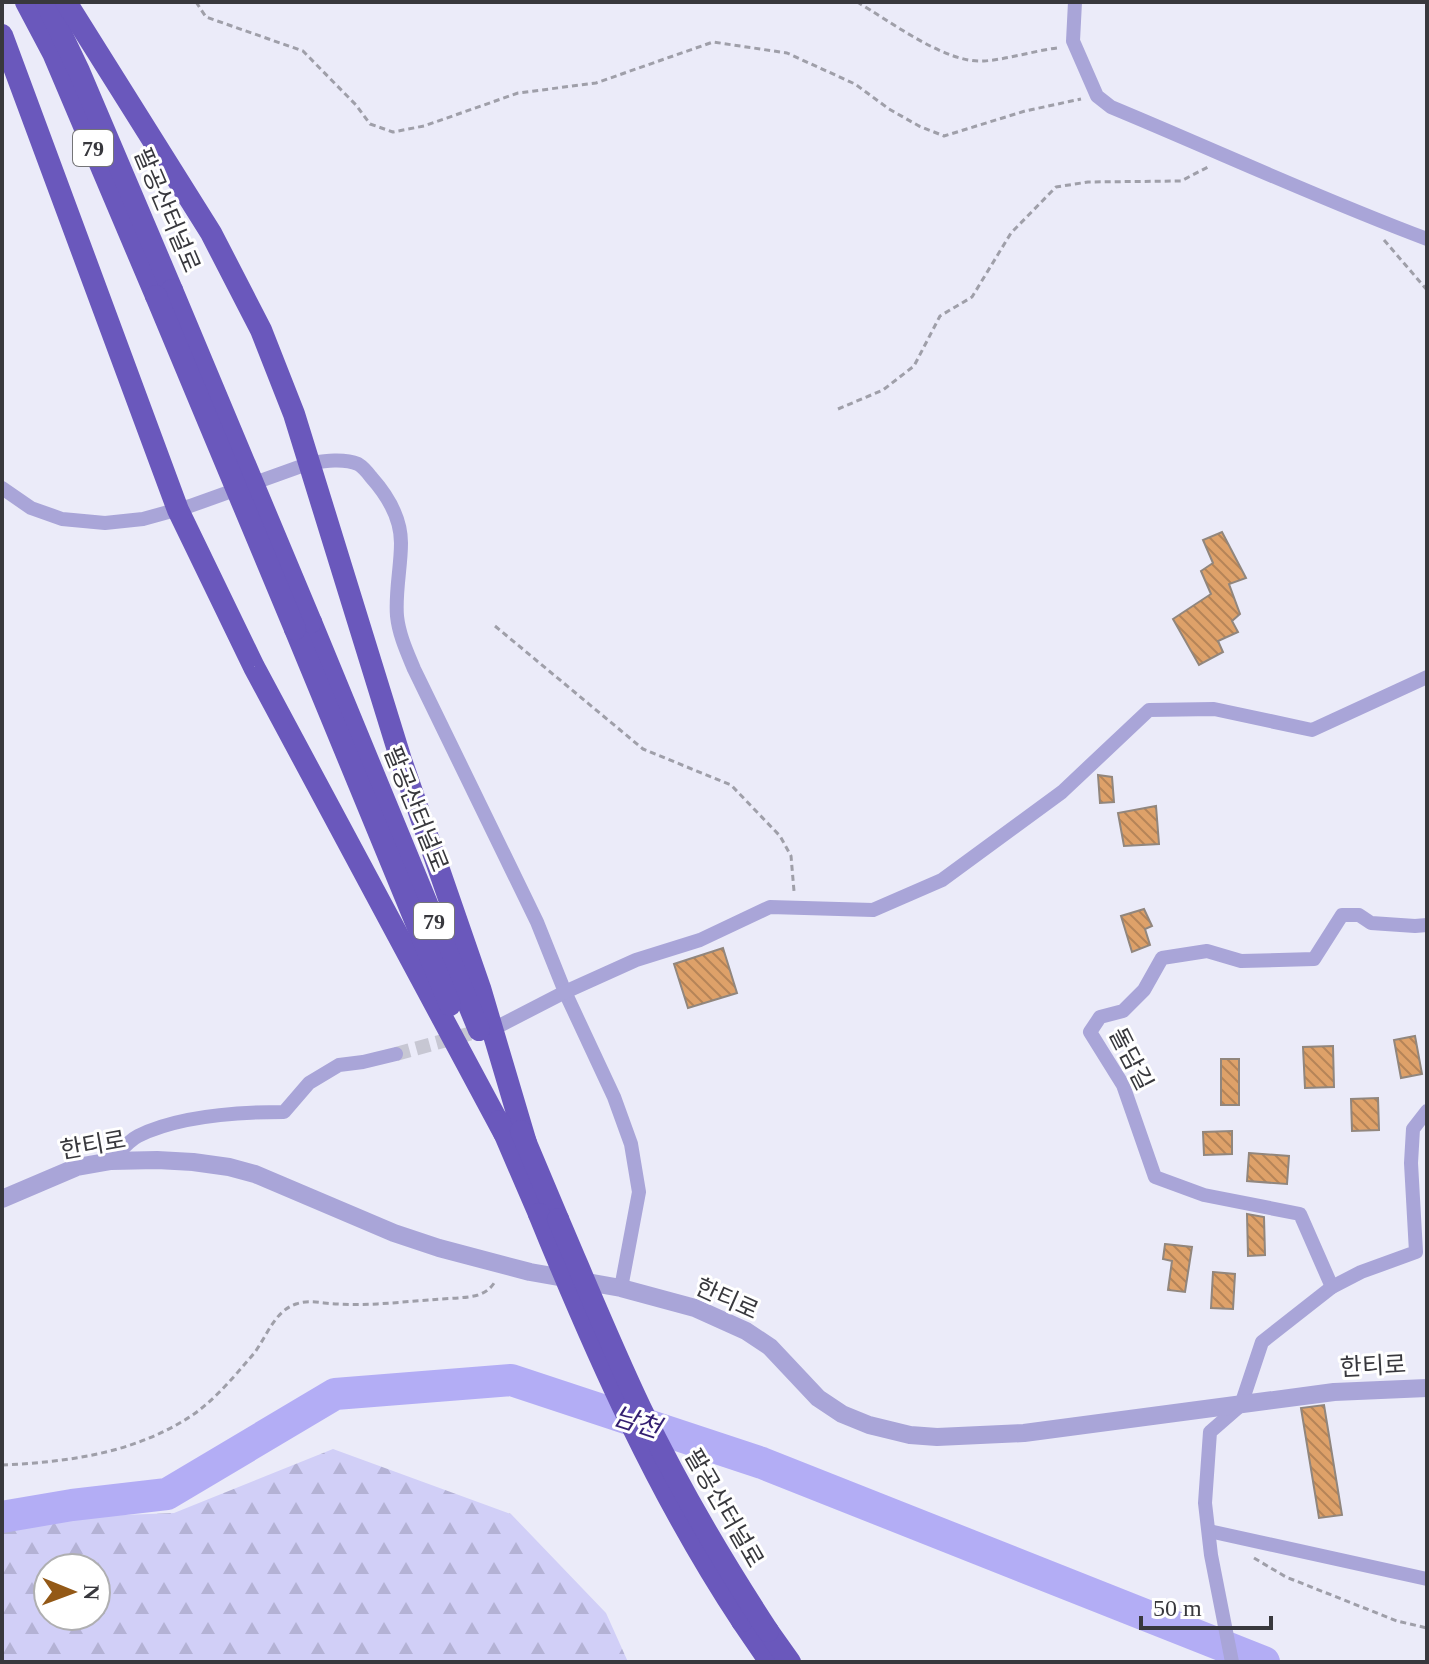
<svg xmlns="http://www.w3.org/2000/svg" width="1429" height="1664" viewBox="0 0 1429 1664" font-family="'Times New Roman','Noto Sans KR',serif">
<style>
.forest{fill:url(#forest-firs);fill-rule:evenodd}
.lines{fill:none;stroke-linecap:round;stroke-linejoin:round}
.river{stroke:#b3adf5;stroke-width:32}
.building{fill:url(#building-back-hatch);stroke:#91867d;stroke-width:2}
.minor-tunnel{stroke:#c7c7d3;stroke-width:14;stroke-dasharray:14 7;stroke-linecap:butt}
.path{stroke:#9f9fa9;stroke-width:3;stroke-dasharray:6 4;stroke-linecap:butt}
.minor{stroke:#a9a5d8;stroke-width:14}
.tertiary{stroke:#a9a5d8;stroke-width:18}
.trunk{stroke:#6a58bc;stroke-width:22}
.trunk-bridge{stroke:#6a58bc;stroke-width:22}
.labels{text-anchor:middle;stroke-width:6;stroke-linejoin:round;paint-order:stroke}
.shield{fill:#fff;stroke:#747477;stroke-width:2}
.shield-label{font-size:22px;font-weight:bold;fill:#38383d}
.street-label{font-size:24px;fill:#38383d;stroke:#fff}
.water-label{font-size:26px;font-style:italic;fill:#331f70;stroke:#fff}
</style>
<defs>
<pattern id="forest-firs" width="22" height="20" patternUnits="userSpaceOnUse" patternTransform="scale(2)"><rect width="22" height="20" fill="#d1cff7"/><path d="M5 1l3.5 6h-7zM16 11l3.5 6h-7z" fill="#b4b2d5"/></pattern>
<pattern id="building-back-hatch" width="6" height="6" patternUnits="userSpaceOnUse" patternTransform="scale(2)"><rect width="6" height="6" fill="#dea169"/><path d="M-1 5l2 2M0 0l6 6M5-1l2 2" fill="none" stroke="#b58458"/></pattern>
</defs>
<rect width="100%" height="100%" fill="#ebebf9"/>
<path class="forest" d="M333,1449L511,1514L606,1613L628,1662H2V1529L21,1519L174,1513ZM48,1568H96V1616H48Z"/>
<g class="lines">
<polyline class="river" points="2,1517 72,1505 167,1494 335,1394 511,1380 762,1463 1264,1662"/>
</g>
<g class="building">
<polygon points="1222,532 1246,578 1229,584 1240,614 1232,621 1238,632 1218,641 1223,652 1199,665 1173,619 1211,594 1201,571 1213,563 1203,540"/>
<polygon points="1098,775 1112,777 1114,802 1100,803"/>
<polygon points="1156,806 1159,844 1124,846 1118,813"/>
<polygon points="1144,909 1152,926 1145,929 1150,945 1132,952 1121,916"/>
<polygon points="723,948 737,993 688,1008 674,964"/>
<polygon points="1415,1036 1422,1074 1401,1078 1394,1040"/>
<polygon points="1333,1046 1334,1087 1305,1088 1303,1047"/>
<rect x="1221" y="1059" width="18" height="46"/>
<polygon points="1378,1098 1379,1130 1352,1131 1351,1099"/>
<polygon points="1232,1131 1232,1154 1204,1155 1203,1132"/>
<polygon points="1249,1153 1289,1156 1287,1184 1247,1181"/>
<polygon points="1247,1214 1264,1217 1265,1255 1248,1256"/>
<polygon points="1165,1244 1192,1247 1185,1292 1168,1290 1172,1261 1163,1259"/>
<polygon points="1213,1272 1235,1274 1233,1309 1211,1308"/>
<polygon points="1324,1405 1342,1515 1319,1518 1301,1408"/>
</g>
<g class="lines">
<polyline class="minor-tunnel" points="396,1054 487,1029"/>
<g class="path">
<polyline points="196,2 206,17 303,51 356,105 370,124 393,132 424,126 518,93 596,83 713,42 787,53 855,84 889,109 919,126 944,136 1025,111 1081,99"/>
<path d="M857,2C890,21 946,64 984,61C1009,59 1033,51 1057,48"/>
<polyline points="1384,240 1427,290"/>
<polyline points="838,409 883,390 914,366 940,316 972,297 1011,233 1056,187 1088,182 1181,181 1208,167"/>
<polyline points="495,626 643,749 731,785 780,836 791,856 794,891"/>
<path d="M2,1465C69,1462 137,1453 194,1414C215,1399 233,1378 250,1358C266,1341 272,1312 296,1304C310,1299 324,1304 338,1304C369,1306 399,1302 430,1300C445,1298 463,1299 478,1295C487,1292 492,1287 496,1280"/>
<polyline points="1254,1558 1286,1577 1397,1621 1427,1628"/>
</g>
<g class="minor">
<path d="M1075,2L1073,41L1097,96L1111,107C1217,151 1320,199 1427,239"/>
<path d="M2,488L31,508L62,519L105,523L143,519L190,506L310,463C324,461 344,458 358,464C363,467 368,473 371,477C388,496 401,517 401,543C401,567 395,592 397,616C399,635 407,652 414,669L537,922L565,992L614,1097L631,1144L639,1192L621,1288"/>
<polyline points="499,1026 565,992 636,960 700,940 770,907 873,910 942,880 1062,792 1149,710 1214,709 1312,730 1427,677"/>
<path d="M111,1161C119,1153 128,1141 138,1136C178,1116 239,1112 284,1112L309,1083L339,1065L363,1062L396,1054"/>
<polyline points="1332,1287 1300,1214 1204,1195 1155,1177 1123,1085 1090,1032 1100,1017 1123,1011 1144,990 1162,958 1207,951 1241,961 1314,959 1342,915 1359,915 1371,923 1415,926 1427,925"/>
<polyline points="1209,1531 1427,1579"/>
<polyline points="1232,1662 1211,1555 1205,1503 1210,1432 1241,1405 1262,1342 1332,1287 1361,1272 1416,1252 1411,1163 1413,1129 1427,1111"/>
</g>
<polyline class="tertiary" points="2,1199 77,1167 111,1161 157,1160 193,1162 229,1167 255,1174 394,1233 439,1248 530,1272 621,1288 695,1308 746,1331 770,1347 818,1398 842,1414 869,1425 910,1435 937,1437 1024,1433 1334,1392 1427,1388"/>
<g class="trunk">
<polyline points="26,2 53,53 156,296"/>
<polyline points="46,2 79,71 172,290"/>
<polyline points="66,2 211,233 261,330 294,414 401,760 480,988 526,1143"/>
<polyline points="2,35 178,510 254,667 504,1133"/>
<polyline points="311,622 479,1030"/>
<polyline points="295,629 450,1005"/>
<polyline points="499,1121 539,1214"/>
<polyline points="521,1131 558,1219"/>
<polyline points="742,1621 770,1662"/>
<polyline points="768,1631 790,1662"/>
</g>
<g class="trunk-bridge">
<polyline points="172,290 311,622"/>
<polyline points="156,296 295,629"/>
<path d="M539,1214C596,1354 658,1494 742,1621"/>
<path d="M558,1219C585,1282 611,1346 641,1409C678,1486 721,1559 768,1631"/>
</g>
</g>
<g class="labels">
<g class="shield">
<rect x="73" y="130" width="40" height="36" rx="6"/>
<rect x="414" y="903" width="40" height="36" rx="6"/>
</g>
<g class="shield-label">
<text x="93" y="156">79</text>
<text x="434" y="929">79</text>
</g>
<g class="street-label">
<text transform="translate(167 210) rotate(67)" y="8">팔공산터널로</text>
<text transform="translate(416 809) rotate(68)" y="8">팔공산터널로</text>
<text transform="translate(1131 1059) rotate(63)" y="8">돌담길</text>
<text transform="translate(93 1145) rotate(-10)" y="8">한티로</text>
<text transform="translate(727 1299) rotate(24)" y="8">한티로</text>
<text transform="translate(1373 1366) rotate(-3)" y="8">한티로</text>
<text transform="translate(724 1508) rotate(60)" y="8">팔공산터널로</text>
</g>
<g class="water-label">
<text transform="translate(637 1422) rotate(18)" y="9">남천</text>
</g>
</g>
<rect width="1429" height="1664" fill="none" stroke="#38383d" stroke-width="8"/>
<g transform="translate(72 1592) rotate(91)"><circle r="38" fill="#ffffff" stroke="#afafb1" stroke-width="2"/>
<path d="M0-6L14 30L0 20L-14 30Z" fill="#935917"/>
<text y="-12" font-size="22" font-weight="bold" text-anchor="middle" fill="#38383d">N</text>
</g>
<path d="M1141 1616v12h130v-12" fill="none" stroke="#38383d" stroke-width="4"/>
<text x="1153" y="1616" font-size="24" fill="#38383d" stroke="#ffffff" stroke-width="6" paint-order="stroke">50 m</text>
</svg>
